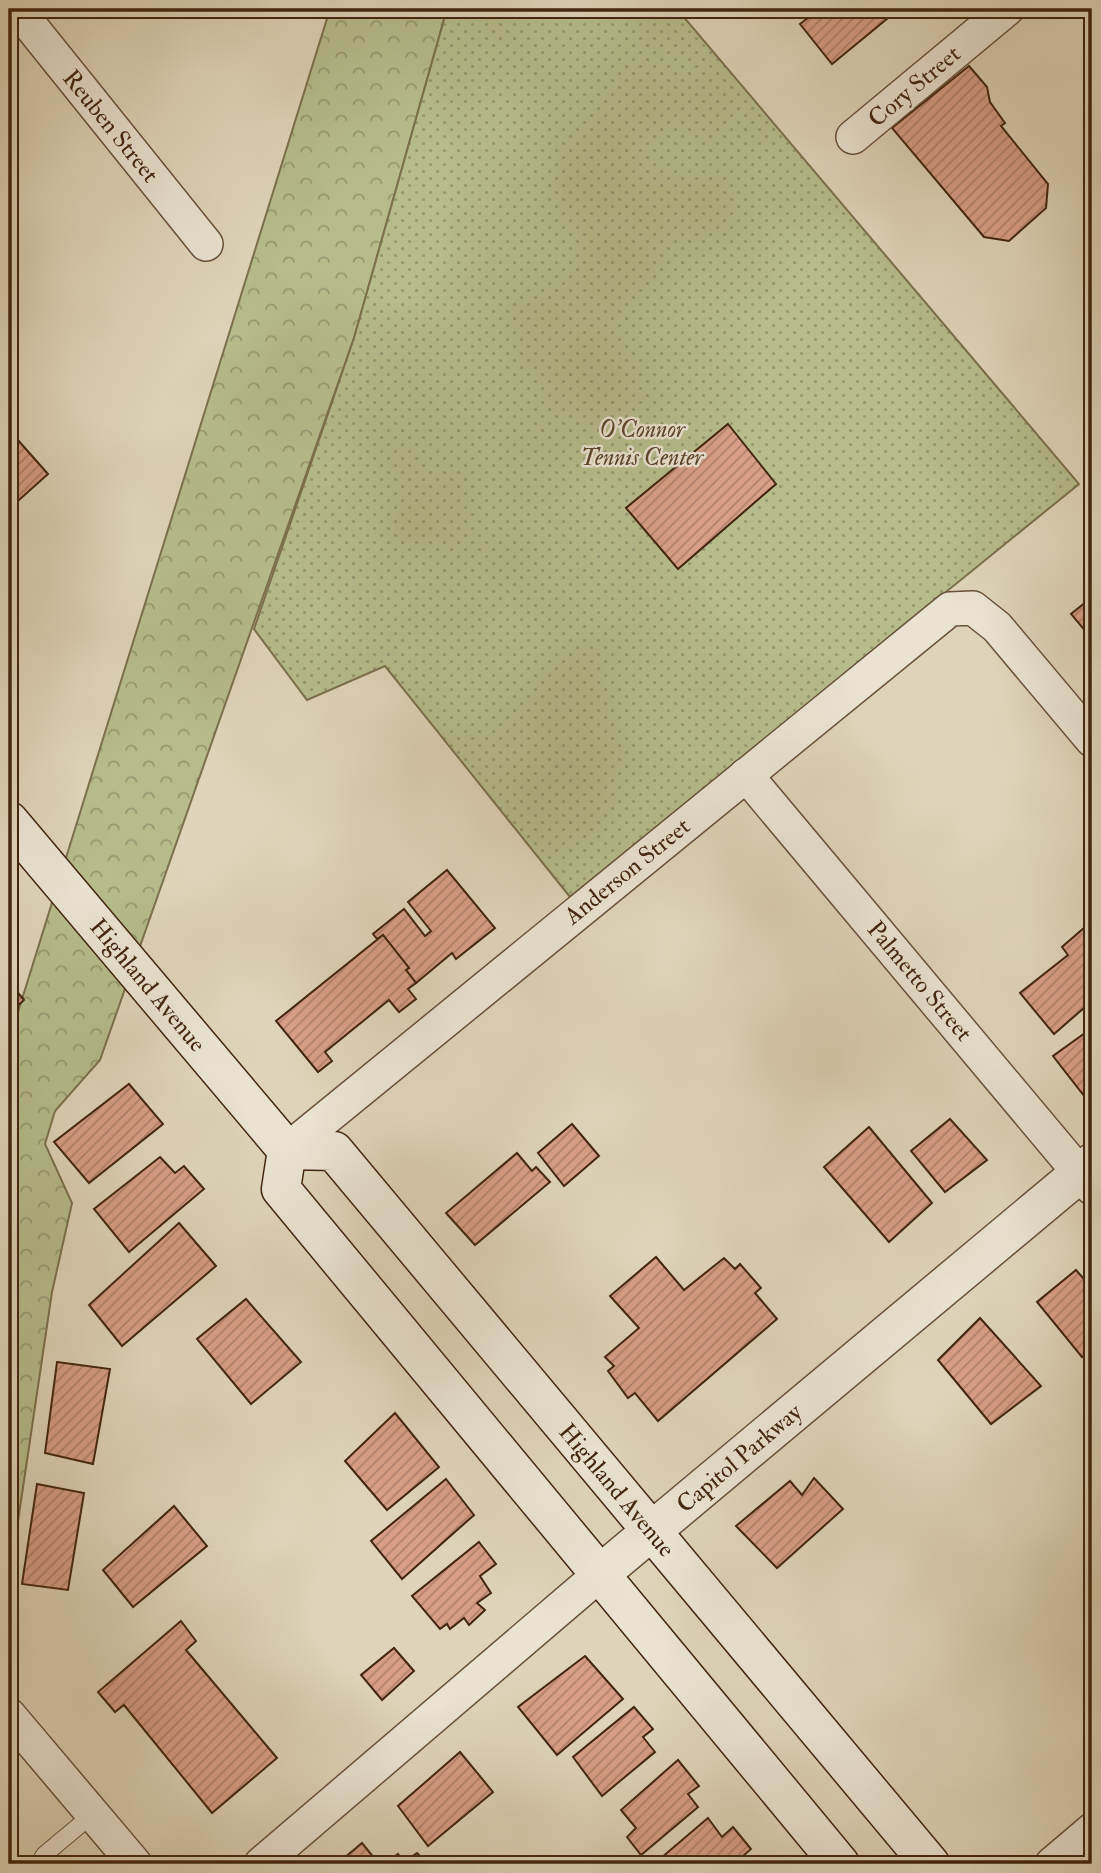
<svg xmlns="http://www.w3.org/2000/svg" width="1101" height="1873" viewBox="0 0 1101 1873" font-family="'IM FELL Double Pica',serif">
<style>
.forest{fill:url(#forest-crowns);stroke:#7c704e;stroke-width:2}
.park{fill:url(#park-dots);stroke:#7c704e;stroke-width:2}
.building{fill:url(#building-hatch);stroke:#42250f;stroke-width:2}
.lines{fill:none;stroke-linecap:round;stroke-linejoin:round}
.service-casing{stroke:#69513a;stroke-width:18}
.minor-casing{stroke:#69513a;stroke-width:36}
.tertiary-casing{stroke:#69513a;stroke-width:41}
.secondary-casing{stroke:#42250f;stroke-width:41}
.service{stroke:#eae3d2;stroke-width:16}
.minor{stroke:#eae3d2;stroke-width:33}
.tertiary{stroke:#eae3d2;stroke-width:38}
.secondary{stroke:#eae3d2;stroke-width:38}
.labels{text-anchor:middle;stroke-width:5;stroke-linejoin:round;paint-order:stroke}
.street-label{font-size:24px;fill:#42250f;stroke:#eae3d2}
.park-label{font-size:24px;font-style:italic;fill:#594328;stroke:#eae3d2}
</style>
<defs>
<pattern id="forest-crowns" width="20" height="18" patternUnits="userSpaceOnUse" patternTransform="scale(1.75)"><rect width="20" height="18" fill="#b6bc8c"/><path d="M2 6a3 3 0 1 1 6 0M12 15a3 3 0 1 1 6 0" fill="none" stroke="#969971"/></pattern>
<pattern id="park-dots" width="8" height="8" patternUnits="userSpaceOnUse" patternTransform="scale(1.75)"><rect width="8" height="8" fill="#b6bc8c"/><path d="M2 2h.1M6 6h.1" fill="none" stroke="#969971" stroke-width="1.8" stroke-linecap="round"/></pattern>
<pattern id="building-hatch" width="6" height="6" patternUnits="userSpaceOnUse" patternTransform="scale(1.75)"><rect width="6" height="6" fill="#d89e87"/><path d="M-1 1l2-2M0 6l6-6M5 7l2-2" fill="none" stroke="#b1816d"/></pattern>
</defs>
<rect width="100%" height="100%" fill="#dfd4b9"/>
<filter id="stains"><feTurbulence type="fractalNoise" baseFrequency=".00286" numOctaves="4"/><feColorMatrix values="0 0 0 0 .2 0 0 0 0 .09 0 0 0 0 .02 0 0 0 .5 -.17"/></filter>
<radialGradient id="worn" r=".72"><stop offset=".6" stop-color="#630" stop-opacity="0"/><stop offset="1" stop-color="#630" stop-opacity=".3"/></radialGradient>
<polygon class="forest" points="330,9 447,9 354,338 100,1060 55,1111 45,1144 72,1203 52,1292 9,1582 9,1041"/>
<polygon class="park" points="447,9 677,9 1079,484 570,897 385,666 307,700 254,629 354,338"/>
<g class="building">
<polygon points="820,9 899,9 832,64 800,24"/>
<polygon points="969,66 987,87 990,102 1005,123 1001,126 1048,184 1046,208 1009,241 984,237 892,128"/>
<polygon points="728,424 776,484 678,569 626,508"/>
<polygon points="9,430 48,474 9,509"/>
<polygon points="1092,597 1092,639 1071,614"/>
<polygon points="447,870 495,928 456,959 452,953 416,983 406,970 409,968 383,935 377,939 373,934 404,909 425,936 431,931 408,902"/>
<polygon points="1092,921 1092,959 1090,962 1092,1001 1054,1034 1020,993 1068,955 1062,947"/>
<polygon points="383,935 409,968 406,970 416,983 408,989 416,999 399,1012 389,1000 325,1052 332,1061 318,1072 276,1021"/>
<polygon points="9,982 24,1000 9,1014"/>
<polygon points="1092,1028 1092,1106 1053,1056"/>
<polygon points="129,1084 163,1124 89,1183 54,1142"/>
<polygon points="950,1119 987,1160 945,1192 911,1151"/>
<polygon points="572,1124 599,1156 564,1186 538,1153"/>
<polygon points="869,1127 932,1203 889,1242 824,1167"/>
<polygon points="517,1153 532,1171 536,1167 550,1182 475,1245 446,1213"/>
<polygon points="160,1157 175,1173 184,1166 204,1189 129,1252 94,1209"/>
<polygon points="179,1223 216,1266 122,1346 89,1305"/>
<polygon points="656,1257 684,1290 724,1258 735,1269 740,1264 761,1288 755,1293 777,1319 658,1421 635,1393 628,1398 608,1371 614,1366 605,1357 639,1328 610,1296"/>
<polygon points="1076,1270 1092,1288 1092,1349 1082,1357 1037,1302"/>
<polygon points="246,1299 301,1362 251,1404 197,1339"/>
<polygon points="980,1318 1041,1386 991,1424 938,1360"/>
<polygon points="57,1362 110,1369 93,1464 45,1453"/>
<polygon points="395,1413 439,1467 387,1510 345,1461"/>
<polygon points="814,1478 843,1509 777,1568 736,1526 790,1481 802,1495"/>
<polygon points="446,1479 474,1515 402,1579 371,1541"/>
<polygon points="37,1484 84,1493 68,1590 22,1584"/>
<polygon points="174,1506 207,1546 133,1607 103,1570"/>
<polygon points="479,1542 496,1564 480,1576 491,1593 477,1603 485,1610 469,1625 464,1618 450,1629 447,1624 440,1629 412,1596"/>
<polygon points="181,1621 196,1641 186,1650 277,1758 212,1813 124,1705 115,1712 98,1692"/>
<polygon points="394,1648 414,1671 382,1700 361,1675"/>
<polygon points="585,1656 623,1699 557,1755 518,1707"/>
<polygon points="634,1707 653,1729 643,1737 655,1752 602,1796 573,1757"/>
<polygon points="460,1752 493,1792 428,1846 398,1806"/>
<polygon points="678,1760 699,1786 688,1794 698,1807 641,1855 627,1837 636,1828 621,1810"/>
<polygon points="708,1818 722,1837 733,1827 751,1849 734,1864 654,1864"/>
<polygon points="362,1843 379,1864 337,1864"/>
<polygon points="417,1853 428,1864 385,1864 398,1854 404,1862"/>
</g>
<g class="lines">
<g class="service-casing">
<polyline id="service" points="39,1864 44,1855 93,1814"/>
</g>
<g class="minor-casing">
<g id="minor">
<polyline points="17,9 206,244"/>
<polyline points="853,137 1007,9"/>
<polyline points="746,775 1092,1188"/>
<polyline points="287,1150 950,609 973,608 997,627 1092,740"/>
<polyline points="9,1715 135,1864"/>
<polyline points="261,1864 599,1575"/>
<polyline points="1052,1864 1092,1830"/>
</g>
</g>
<g class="tertiary-casing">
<polyline id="tertiary" points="599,1575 1092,1163"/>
</g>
<g class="secondary-casing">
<g id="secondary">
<polyline points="9,821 287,1150 334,1151 930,1864"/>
<polyline points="287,1150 281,1189 840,1864"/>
</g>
</g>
<use href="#service" class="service"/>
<use href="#minor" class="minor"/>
<use href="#tertiary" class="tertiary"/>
<use href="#secondary" class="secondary"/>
</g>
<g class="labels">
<g class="street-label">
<text transform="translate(914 86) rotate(-40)" y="8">Cory Street</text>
<text transform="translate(111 126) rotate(51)" y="8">Reuben Street</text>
<text transform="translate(627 871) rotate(-39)" y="8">Anderson Street</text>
<text transform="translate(920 981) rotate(50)" y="8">Palmetto Street</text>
<text transform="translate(148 985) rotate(50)" y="8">Highland Avenue</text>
<text transform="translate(739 1458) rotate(-40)" y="8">Capitol Parkway</text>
<text transform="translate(617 1490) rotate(50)" y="8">Highland Avenue</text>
</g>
<g class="park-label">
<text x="642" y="437">O'Connor<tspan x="642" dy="28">Tennis Center</tspan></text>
</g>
</g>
<rect width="1101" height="1873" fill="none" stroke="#dfd4b9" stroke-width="35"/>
<rect x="10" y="10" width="1080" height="1852" fill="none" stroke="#42250f" stroke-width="3.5"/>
<rect x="18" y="18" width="1066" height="1838" fill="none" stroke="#42250f" stroke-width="2"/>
<rect width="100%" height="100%" filter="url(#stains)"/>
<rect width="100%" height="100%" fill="url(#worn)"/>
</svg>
